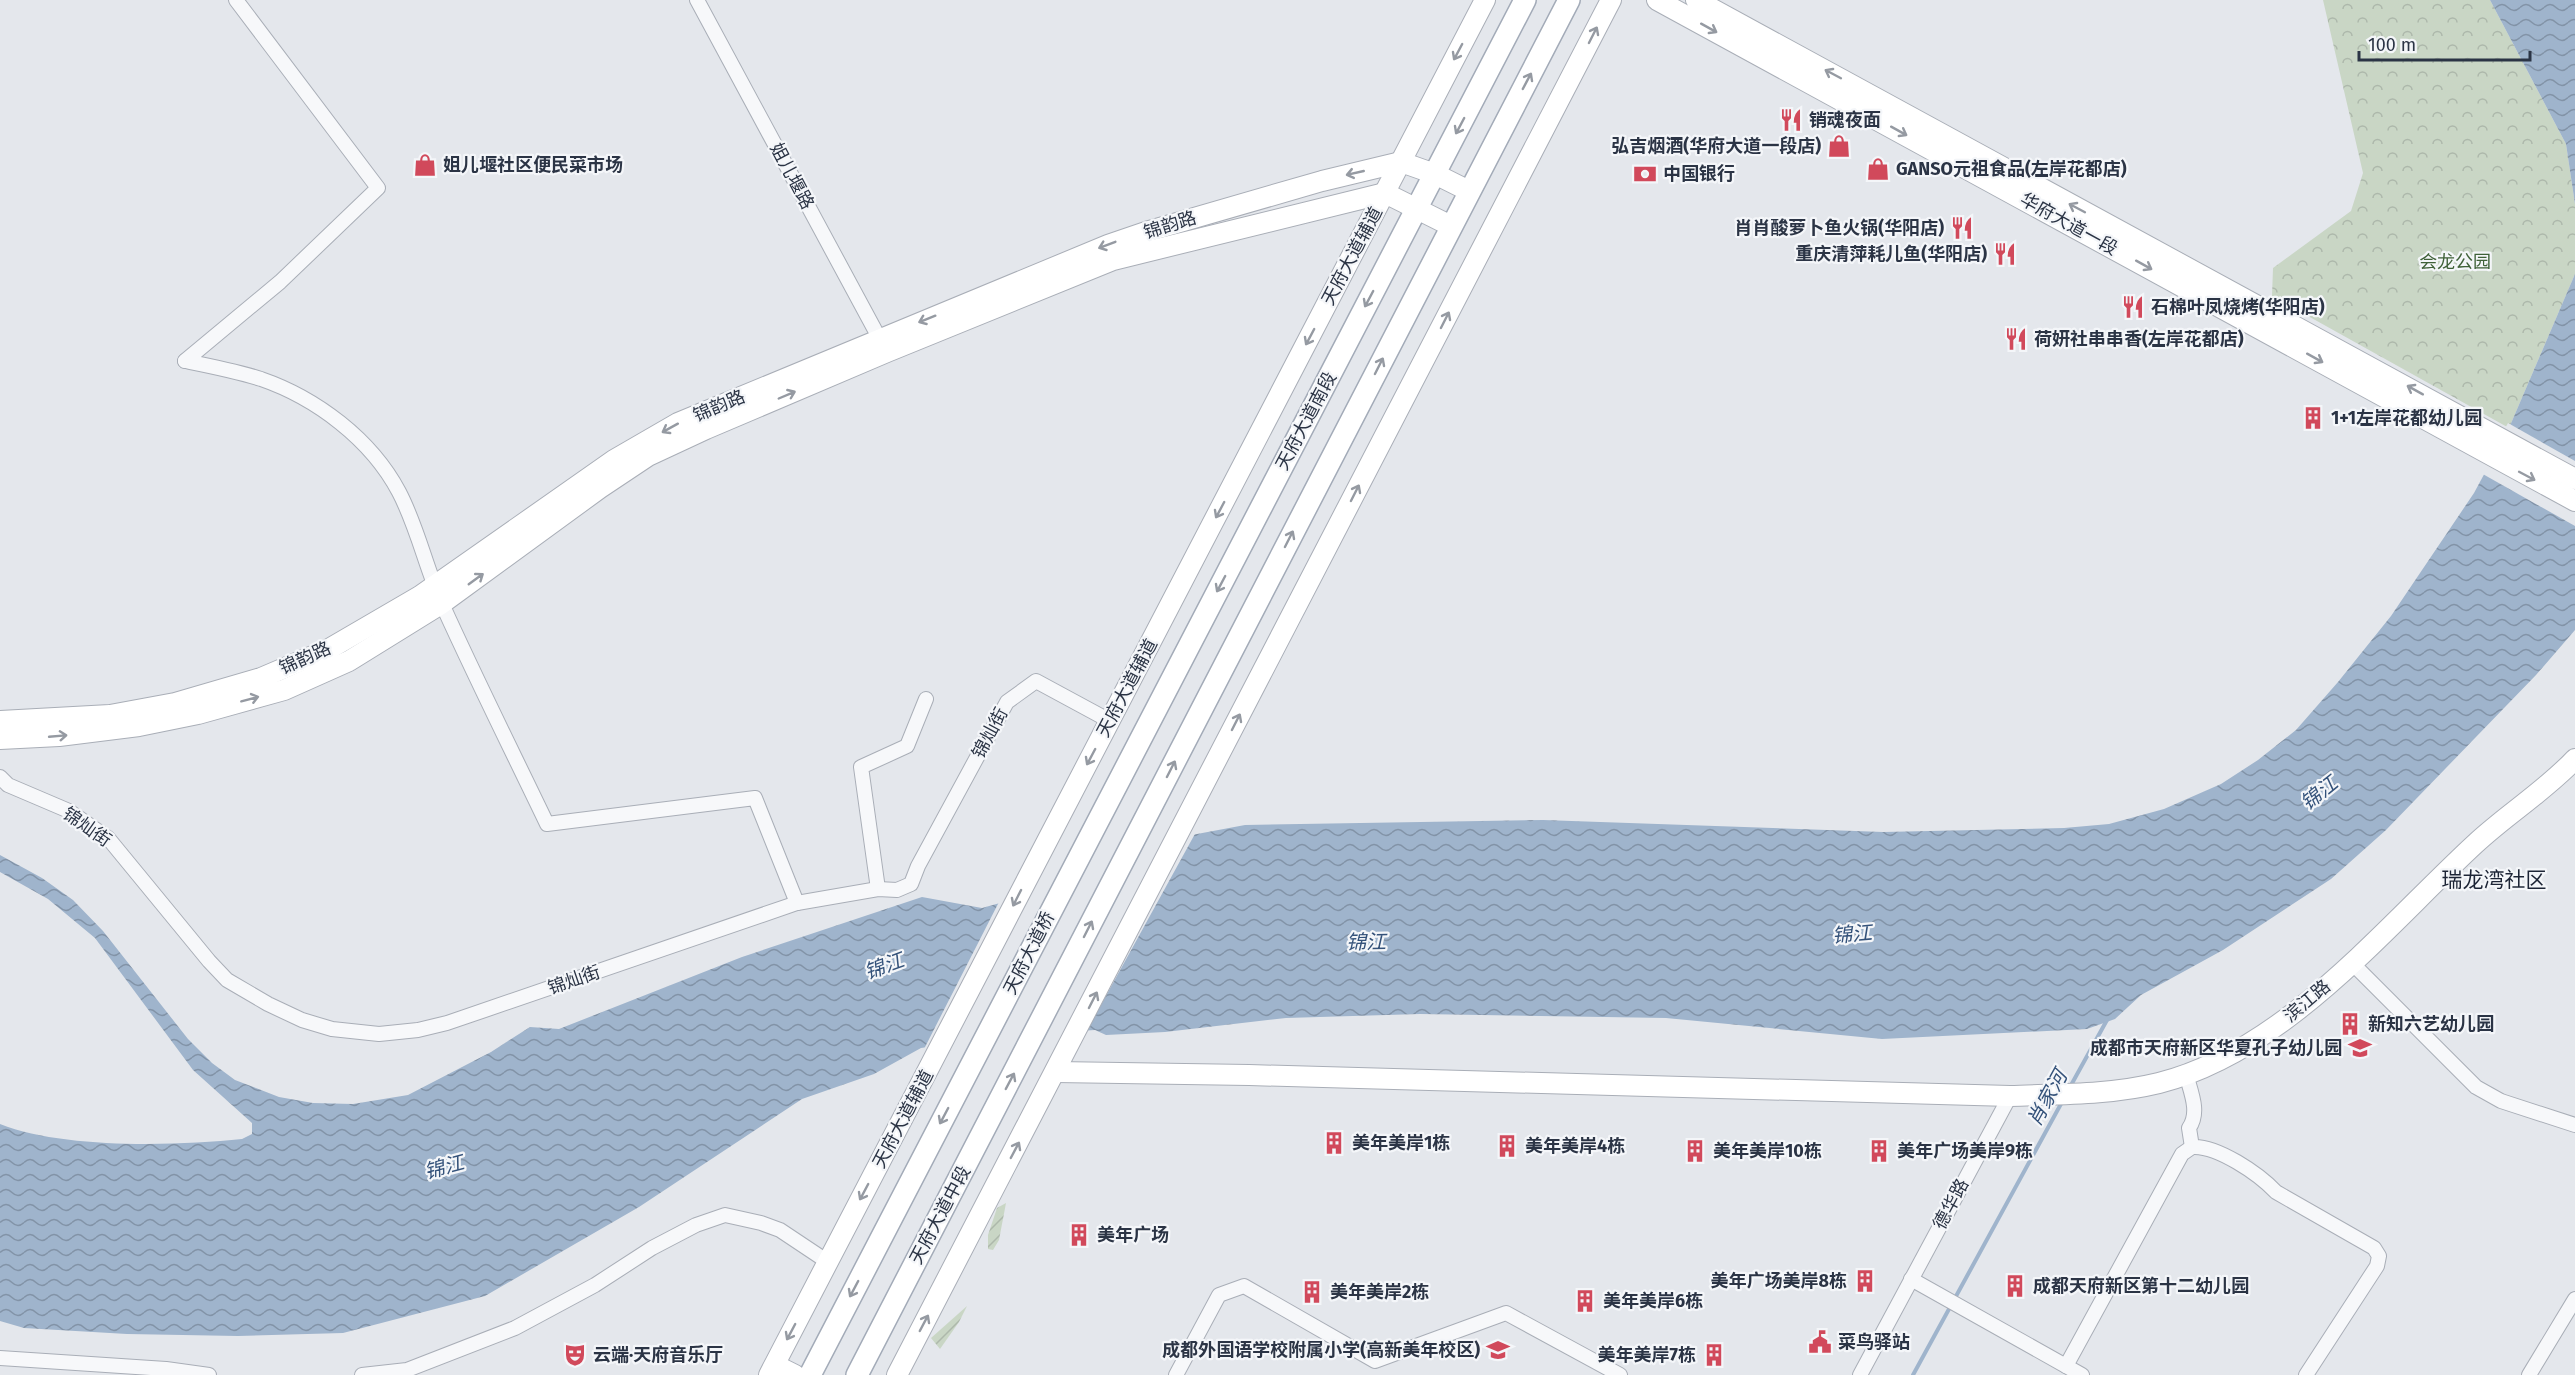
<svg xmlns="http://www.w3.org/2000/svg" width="2575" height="1375" viewBox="0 0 2575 1375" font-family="'Fira Sans','Noto Sans SC',sans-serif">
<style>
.park{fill:url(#park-crowns)}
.garden{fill:url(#garden-furrows)}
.water{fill:url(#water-waves)}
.pier{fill:#e4e7ec}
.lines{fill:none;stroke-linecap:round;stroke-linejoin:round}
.stream{stroke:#9fb4cc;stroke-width:4}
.street-casing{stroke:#a9aeb7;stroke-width:16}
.secondary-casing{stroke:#a9aeb7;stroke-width:22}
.primary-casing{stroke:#a3abb8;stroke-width:24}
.street{stroke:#f7f8fa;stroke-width:14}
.secondary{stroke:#fff;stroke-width:20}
.primary{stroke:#fff;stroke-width:21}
.oneway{stroke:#959aa2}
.labels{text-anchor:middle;stroke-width:4.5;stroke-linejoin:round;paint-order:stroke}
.poi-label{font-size:18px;font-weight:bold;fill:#2b3445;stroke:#f4f6f9;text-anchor:start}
.street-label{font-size:18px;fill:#2b3445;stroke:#f4f6f9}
.park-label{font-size:18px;fill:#3f6138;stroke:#f4f6f9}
.water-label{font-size:20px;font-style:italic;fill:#34527a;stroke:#f4f6f9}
.quarter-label{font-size:21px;fill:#1d2536;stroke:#f4f6f9}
</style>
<defs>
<pattern id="park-crowns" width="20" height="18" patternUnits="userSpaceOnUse" patternTransform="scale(1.5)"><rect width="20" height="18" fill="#c9d6c5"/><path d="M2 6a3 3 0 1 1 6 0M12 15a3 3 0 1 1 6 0" fill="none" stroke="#adb8ab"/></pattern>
<pattern id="garden-furrows" width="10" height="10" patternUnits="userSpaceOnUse" patternTransform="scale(1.5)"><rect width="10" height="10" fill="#c9d6c5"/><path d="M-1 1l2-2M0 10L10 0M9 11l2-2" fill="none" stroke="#adb8ab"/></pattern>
<pattern id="water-waves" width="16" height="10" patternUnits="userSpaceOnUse" patternTransform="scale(1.5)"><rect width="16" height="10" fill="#9fb4cc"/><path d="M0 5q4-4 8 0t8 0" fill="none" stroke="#8293a7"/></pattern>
</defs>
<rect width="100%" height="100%" fill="#e4e7ec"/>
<polygon class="park" points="2323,0 2490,0 2566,144 2575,204 2575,274 2509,428 2272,296 2273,268 2351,211 2363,173"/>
<g class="garden">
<polygon points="1006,1203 999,1240 993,1250 988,1249 988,1235 997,1208"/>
<polygon points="967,1306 959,1322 940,1349 931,1338"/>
</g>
<g class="water">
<polygon points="2490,0 2575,0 2575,204 2566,144"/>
<path d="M2575,274V630L2536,675L2386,830L2331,879L2223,950L2141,995L2115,1019L2087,1029L1882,1039L1666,1018L1420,1014L1286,1018L1165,1032L1106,1035L1095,1030L1010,1035L921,1048L874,1074L802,1099L639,1207L485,1296L343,1333L238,1336L127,1334L24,1328L0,1321V1124C63,1149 174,1146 242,1139L252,1134V1123L193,1070L95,938L48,899L0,872V855L42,878L73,900L103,931L188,1039L212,1063L235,1080L279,1097L313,1103L353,1104L408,1095L491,1052L530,1027L559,1029L742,957L922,897L982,908L1091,878L1181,837L1245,825L1543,820L1883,832L2064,828L2109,824L2164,809L2221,784L2258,760L2296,730L2338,682L2391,616L2474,493L2509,428Z"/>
</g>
<g class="pier">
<polygon points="2508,423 2575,461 2575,526 2481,473"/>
<polygon points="1196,832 1085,1034 1010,1038 923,1051 1000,900 1090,875 1147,847"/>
</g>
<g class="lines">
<g class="stream">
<polyline points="2070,1087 2107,1020"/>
<polyline points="1913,1375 2062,1102"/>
</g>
<g class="street-casing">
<g id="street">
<polyline points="697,0 883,345"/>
<path d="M185,361C210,366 236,371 261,379C316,398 371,439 399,492C418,528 426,569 443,606C476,679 512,751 547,824L755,798L797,903"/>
<polyline points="185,361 280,282 378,188 236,0"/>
<polyline points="0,777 8,785 69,811 108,838 209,961 227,980 268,1004 302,1020 332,1029 379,1034 418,1030 447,1023 797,903 878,889 897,890 911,884 918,866 1007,702 1036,681 1110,721"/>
<polyline points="878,889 861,767 907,746 926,699"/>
<polyline points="2352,963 2476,1087 2501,1101 2575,1125"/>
<path d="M2186,1074C2191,1093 2200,1112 2189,1128L2192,1147C2217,1145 2259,1174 2276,1192L2374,1248L2379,1256L2377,1266L2306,1375"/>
<polyline points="1911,1279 2082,1375"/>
<polyline points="0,1358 166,1369 209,1375"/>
<polyline points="2066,1366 2182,1154 2192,1147"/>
<polyline points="362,1375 407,1370 515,1328 595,1285 652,1248 696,1225 725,1215 761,1223 780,1230 828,1262"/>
<polyline points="1176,1375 1219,1295 1244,1286 1375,1361 1506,1313 1620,1375"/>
<polyline points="1860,1375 2010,1096"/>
<polyline points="2529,1375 2575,1299"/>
</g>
</g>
<g class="secondary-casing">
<g id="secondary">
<polyline points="1657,0 2575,501"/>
<polyline points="1696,0 2575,479"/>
<polyline points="0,721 110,715 175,703 261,678 329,649 420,596 614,460 678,423 1108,245 1149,231 1322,181 1401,162 1435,174 1469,191"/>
<polyline points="0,739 59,736 139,726 198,714 284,690 349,661 441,604 600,488 648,456 706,429 887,352 1113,260 1385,193 1451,226"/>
<path d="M1056,1072L1249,1075L2010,1096C2059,1094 2110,1095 2159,1083C2285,1051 2383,929 2475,844C2507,814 2545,791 2575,759"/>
<polyline points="775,1365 795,1375"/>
<polyline points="769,1375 1485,0"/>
<polyline points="897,1375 1611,0"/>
</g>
</g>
<g class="primary-casing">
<g id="primary">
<polyline points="810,1375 1525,0"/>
<polyline points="857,1375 1569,0"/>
</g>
</g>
<use href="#street" class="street"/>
<use href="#secondary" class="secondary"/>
<use href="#primary" class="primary"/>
</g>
<defs><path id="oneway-shaft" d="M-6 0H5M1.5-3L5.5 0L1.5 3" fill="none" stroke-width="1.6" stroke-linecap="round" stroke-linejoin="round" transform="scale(1.5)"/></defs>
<g class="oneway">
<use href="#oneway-shaft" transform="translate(1709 28) rotate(29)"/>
<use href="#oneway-shaft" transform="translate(1593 35) rotate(-63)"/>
<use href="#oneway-shaft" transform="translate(1458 52) rotate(118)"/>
<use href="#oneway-shaft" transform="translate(1833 74) rotate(-152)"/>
<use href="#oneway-shaft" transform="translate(1527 81) rotate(-62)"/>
<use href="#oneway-shaft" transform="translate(1460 126) rotate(118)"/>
<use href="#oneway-shaft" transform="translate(1899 131) rotate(29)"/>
<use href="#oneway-shaft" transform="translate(1355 173) rotate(167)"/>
<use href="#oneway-shaft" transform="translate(2077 208) rotate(-152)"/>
<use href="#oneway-shaft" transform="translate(1107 245) rotate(159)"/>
<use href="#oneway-shaft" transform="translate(2144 265) rotate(29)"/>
<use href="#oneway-shaft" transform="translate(1369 299) rotate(118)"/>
<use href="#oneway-shaft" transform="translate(927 319) rotate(158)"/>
<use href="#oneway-shaft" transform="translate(1445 320) rotate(-63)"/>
<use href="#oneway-shaft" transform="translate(1310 337) rotate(118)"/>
<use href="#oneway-shaft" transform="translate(2315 358) rotate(29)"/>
<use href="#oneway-shaft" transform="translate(1379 366) rotate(-63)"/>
<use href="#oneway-shaft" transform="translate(2415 390) rotate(-151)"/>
<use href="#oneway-shaft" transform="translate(787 395) rotate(-23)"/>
<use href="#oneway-shaft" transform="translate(670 428) rotate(151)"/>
<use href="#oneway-shaft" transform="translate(2527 476) rotate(28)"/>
<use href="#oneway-shaft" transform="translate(1355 493) rotate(-63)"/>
<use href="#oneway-shaft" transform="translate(1220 510) rotate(118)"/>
<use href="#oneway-shaft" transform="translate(1289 539) rotate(-63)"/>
<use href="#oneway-shaft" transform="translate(476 579) rotate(-36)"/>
<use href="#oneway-shaft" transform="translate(1221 584) rotate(118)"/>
<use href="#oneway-shaft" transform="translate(250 699) rotate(-15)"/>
<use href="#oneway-shaft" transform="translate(1236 722) rotate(-63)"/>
<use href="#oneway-shaft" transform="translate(58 736) rotate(-5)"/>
<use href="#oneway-shaft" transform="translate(1091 757) rotate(118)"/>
<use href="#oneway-shaft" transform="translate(1171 769) rotate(-63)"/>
<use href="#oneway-shaft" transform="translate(1017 898) rotate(117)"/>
<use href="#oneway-shaft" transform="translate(1088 929) rotate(-63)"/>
<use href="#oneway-shaft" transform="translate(1093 1000) rotate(-63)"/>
<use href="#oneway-shaft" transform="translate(1010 1081) rotate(-62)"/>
<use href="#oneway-shaft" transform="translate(944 1116) rotate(118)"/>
<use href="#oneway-shaft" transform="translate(1015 1150) rotate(-62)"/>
<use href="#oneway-shaft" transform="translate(864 1192) rotate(118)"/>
<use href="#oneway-shaft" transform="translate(854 1289) rotate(118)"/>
<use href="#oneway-shaft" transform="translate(924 1323) rotate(-62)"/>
<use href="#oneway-shaft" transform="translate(791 1332) rotate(118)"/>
</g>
<defs>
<g id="restaurant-bare" transform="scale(1.8)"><path d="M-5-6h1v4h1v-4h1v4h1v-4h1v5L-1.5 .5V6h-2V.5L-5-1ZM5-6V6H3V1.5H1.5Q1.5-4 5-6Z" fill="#d1495b" stroke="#f4f6f9" stroke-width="2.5" paint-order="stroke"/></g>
<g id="shop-bare" transform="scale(1.8)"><path d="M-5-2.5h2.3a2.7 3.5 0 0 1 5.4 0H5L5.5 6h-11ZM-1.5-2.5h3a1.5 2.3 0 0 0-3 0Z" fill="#d1495b" stroke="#f4f6f9" stroke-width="2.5" paint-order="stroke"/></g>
<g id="bank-bare" transform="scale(1.8)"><path d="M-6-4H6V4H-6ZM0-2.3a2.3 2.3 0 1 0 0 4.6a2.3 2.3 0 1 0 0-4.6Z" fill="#d1495b" stroke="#f4f6f9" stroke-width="2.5" paint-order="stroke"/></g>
<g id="building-bare" transform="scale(1.8)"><path d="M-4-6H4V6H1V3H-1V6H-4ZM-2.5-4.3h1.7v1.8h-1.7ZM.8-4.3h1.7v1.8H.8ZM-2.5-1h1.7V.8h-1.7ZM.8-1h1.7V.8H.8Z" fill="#d1495b" stroke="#f4f6f9" stroke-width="2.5" paint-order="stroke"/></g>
<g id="school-bare" transform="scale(1.8)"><path d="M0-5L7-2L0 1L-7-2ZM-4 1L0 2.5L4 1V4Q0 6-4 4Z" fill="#d1495b" stroke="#f4f6f9" stroke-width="2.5" paint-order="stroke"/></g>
<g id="civic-bare" transform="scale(1.8)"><path d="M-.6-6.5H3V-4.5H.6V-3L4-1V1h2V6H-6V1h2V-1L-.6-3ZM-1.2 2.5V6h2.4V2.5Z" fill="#d1495b" stroke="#f4f6f9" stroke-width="2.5" paint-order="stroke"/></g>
<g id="theatre-bare" transform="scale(1.8)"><path d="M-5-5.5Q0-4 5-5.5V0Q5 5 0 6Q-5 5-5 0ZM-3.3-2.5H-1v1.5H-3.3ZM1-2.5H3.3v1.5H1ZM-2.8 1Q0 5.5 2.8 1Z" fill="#d1495b" stroke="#f4f6f9" stroke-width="2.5" paint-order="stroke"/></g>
</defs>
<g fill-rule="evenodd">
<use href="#restaurant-bare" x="1791" y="120"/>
<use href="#shop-bare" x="1839" y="146"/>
<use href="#shop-bare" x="425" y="165"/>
<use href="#shop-bare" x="1878" y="169"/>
<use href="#bank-bare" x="1645" y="174"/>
<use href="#restaurant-bare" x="1962" y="228"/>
<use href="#restaurant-bare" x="2005" y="254"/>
<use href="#restaurant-bare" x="2133" y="307"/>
<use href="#restaurant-bare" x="2016" y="339"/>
<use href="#building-bare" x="2313" y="418"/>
<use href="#building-bare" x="2350" y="1024"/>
<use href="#school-bare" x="2360" y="1048"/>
<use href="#building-bare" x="1334" y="1143"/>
<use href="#building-bare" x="1507" y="1146"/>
<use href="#building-bare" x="1695" y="1151"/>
<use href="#building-bare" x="1879" y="1151"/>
<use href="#building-bare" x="1079" y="1235"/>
<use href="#building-bare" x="1865" y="1281"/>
<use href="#building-bare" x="2015" y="1286"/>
<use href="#building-bare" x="1312" y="1292"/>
<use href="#building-bare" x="1585" y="1301"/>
<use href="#civic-bare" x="1820" y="1342"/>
<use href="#school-bare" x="1498" y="1350"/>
<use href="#theatre-bare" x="575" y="1355"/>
<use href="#building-bare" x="1714" y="1355"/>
</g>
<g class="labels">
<g class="poi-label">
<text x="1809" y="126">销魂夜面</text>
<text x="1821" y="152" text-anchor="end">弘吉烟酒(华府大道一段店)</text>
<text x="443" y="171">姐儿堰社区便民菜市场</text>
<text x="1896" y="175">GANSO元祖食品(左岸花都店)</text>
<text x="1663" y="180">中国银行</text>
<text x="1944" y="234" text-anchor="end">肖肖酸萝卜鱼火锅(华阳店)</text>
<text x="1987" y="260" text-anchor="end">重庆清萍耗儿鱼(华阳店)</text>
<text x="2151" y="313">石棉叶凤烧烤(华阳店)</text>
<text x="2034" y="345">荷妍社串串香(左岸花都店)</text>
<text x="2331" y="424">1+1左岸花都幼儿园</text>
<text x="2368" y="1030">新知六艺幼儿园</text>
<text x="2342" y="1054" text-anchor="end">成都市天府新区华夏孔子幼儿园</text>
<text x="1352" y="1149">美年美岸1栋</text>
<text x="1525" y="1152">美年美岸4栋</text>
<text x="1713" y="1157">美年美岸10栋</text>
<text x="1897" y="1157">美年广场美岸9栋</text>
<text x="1097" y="1241">美年广场</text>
<text x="1847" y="1287" text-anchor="end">美年广场美岸8栋</text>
<text x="2033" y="1292">成都天府新区第十二幼儿园</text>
<text x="1330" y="1298">美年美岸2栋</text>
<text x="1603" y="1307">美年美岸6栋</text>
<text x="1838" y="1348">菜鸟驿站</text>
<text x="1480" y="1356" text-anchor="end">成都外国语学校附属小学(高新美年校区)</text>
<text x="593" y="1361">云端·天府音乐厅</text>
<text x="1696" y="1361" text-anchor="end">美年美岸7栋</text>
</g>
<g class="street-label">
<text transform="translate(792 176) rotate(62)" y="6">姐儿堰路</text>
<text transform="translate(2069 224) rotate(29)" y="6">华府大道一段</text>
<text transform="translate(1170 225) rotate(-17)" y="6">锦韵路</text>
<text transform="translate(1352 256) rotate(-62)" y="6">天府大道辅道</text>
<text transform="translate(719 406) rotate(-23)" y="6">锦韵路</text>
<text transform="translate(1306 421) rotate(-62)" y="6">天府大道南段</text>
<text transform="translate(305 658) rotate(-24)" y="6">锦韵路</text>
<text transform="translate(1127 688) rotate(-62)" y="6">天府大道辅道</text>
<text transform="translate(990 733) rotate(-62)" y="6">锦灿街</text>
<text transform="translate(87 827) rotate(35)" y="6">锦灿街</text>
<text transform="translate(1029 953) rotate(-63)" y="6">天府大道桥</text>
<text transform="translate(574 980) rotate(-19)" y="6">锦灿街</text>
<text transform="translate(2307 1001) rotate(-40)" y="6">滨江路</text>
<text transform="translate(903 1119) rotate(-62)" y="6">天府大道辅道</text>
<text transform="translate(1951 1204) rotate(-62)" y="6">德华路</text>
<text transform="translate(940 1215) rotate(-62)" y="6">天府大道中段</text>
</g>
<g class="park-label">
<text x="2455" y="268">会龙公园</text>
</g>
<g class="water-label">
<text transform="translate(2319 793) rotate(-39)" y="7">锦江</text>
<text transform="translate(1852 934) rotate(-5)" y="7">锦江</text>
<text transform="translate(1366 942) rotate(-1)" y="7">锦江</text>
<text transform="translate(884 966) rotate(-20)" y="7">锦江</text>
<text transform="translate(2047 1098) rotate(-61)" y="7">肖家河</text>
<text transform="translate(444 1167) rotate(-15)" y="7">锦江</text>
</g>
<g class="quarter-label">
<text x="2494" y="887">瑞龙湾社区</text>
</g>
</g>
<path d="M2359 51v9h171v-9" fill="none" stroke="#2b3445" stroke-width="3"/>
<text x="2368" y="51" font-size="18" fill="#2b3445" stroke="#f4f6f9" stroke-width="4.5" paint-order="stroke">100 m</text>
</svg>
